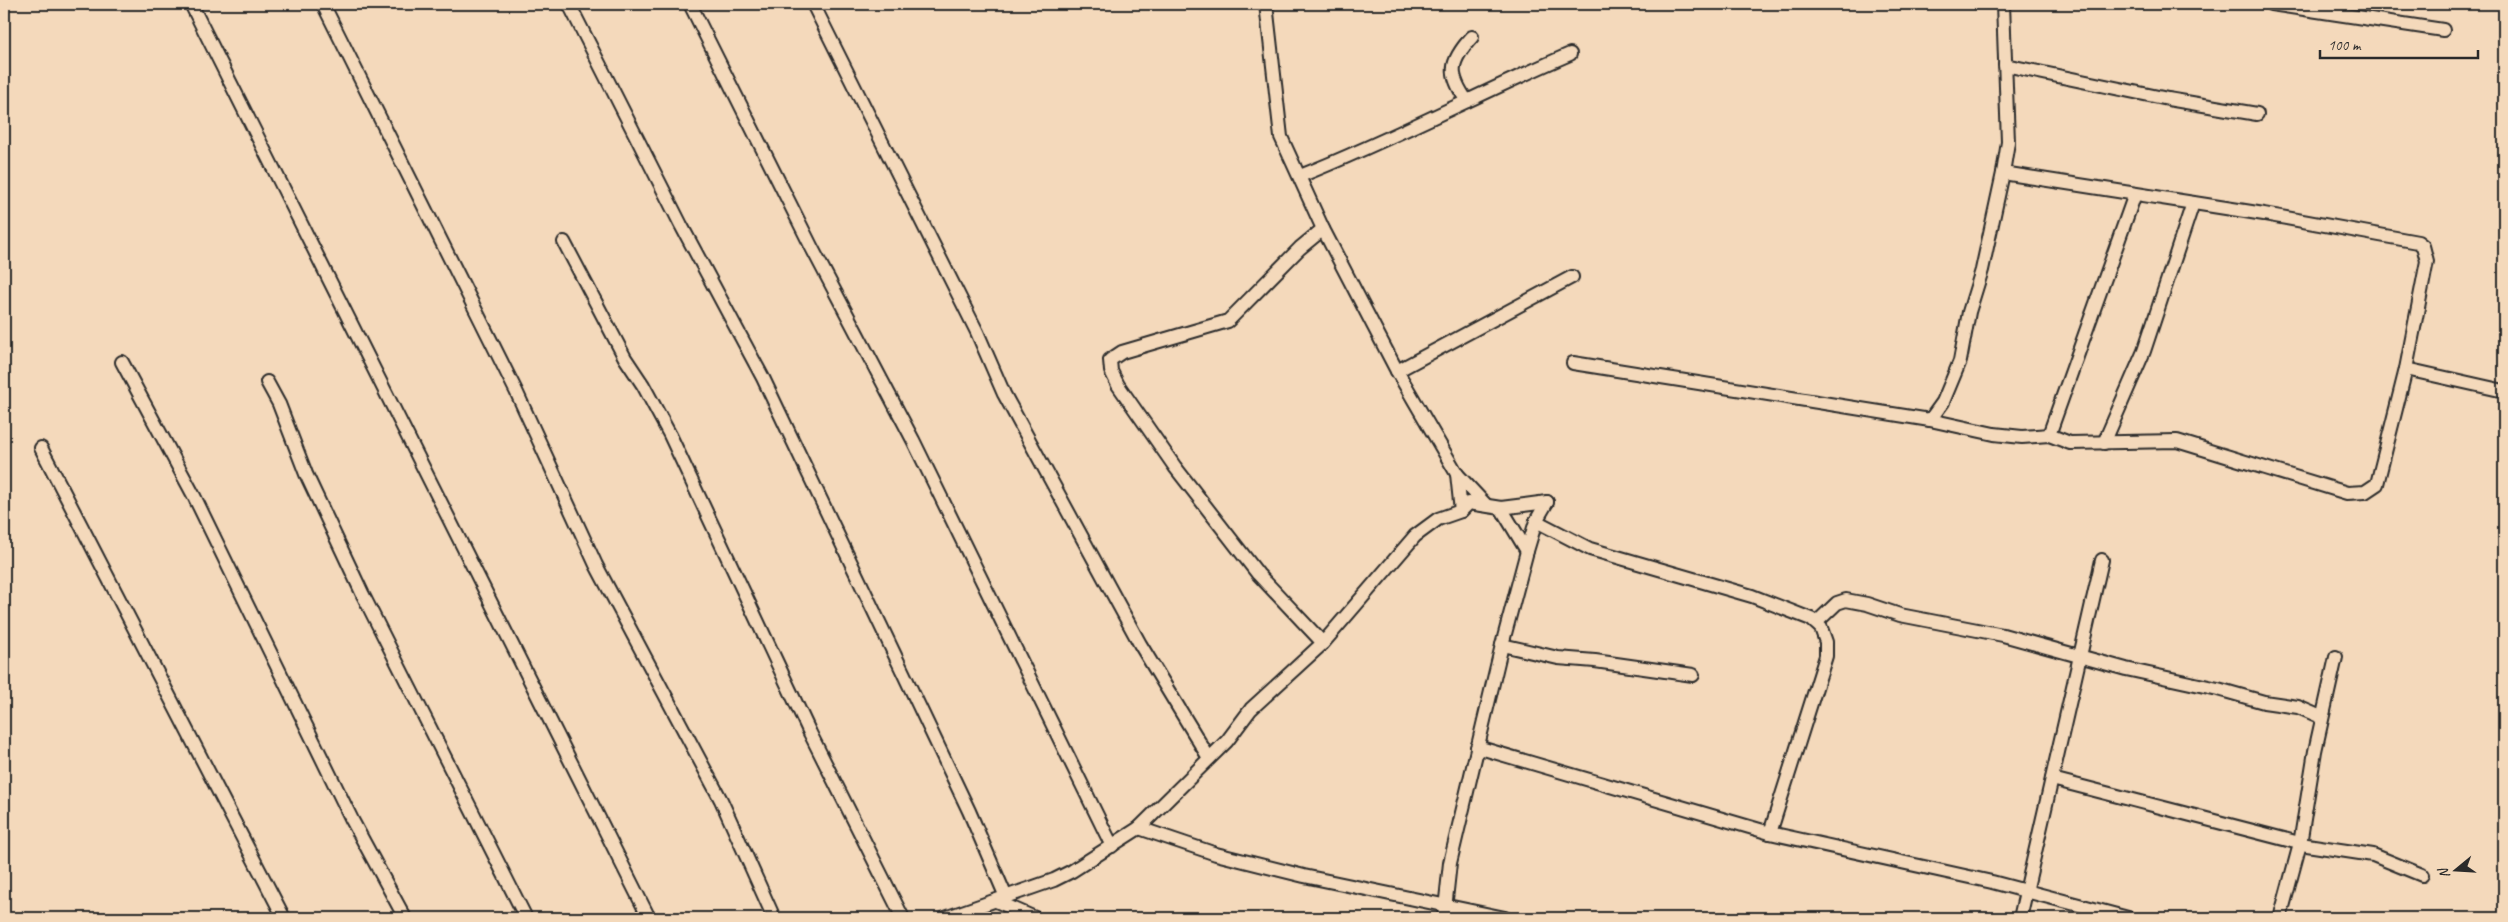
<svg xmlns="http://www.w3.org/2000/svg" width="2508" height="922" viewBox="0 0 2508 922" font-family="Caveat,sans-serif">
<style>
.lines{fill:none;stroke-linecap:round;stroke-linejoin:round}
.street-casing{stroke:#2b2b2b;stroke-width:16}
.street{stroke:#f4d9bb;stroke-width:12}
</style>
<rect width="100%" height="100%" fill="#f4d9bb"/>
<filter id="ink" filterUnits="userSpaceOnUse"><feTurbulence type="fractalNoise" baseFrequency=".02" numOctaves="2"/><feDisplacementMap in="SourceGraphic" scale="10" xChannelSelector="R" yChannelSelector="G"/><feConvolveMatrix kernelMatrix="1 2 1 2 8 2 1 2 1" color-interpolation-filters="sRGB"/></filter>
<g filter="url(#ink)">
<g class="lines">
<g class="street-casing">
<g id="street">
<polyline points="191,4 649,918"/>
<polyline points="323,4 516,391 596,565 721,800 774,918"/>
<polyline points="569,4 681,225 763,378 969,811 1006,897"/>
<polyline points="690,4 812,248 913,440 1112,846"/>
<polyline points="813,4 977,332 1004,394 1140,644 1209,758"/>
<polyline points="1266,4 1281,137 1323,229 1397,371 1457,474 1486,505"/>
<polyline points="2271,4 2443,30"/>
<polyline points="2005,65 2168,99 2257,114"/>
<path d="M1467,101C1448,74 1449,62 1472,37"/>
<polyline points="2003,173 2264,214 2418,242 2423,246 2427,261 2406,369"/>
<path d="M1300,176C1392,140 1479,93 1570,54"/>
<polyline points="564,242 625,358 643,385 670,435 810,733 903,918"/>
<polyline points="122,362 194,496 352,820 405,918"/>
<polyline points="1573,363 1930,420 1994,434 2022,437 2049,435 2070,443 2177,441 2347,493 2365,492 2377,484 2406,369 2504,391"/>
<polyline points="1397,371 1572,277"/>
<polyline points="267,382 279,404 306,474 363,595 526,918"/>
<polyline points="1930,420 1943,402 1960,361 1969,312 1982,270 2003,173 2008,142 2003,4"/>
<polyline points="2049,435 2135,194"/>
<polyline points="2104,443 2144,351 2193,203"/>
<polyline points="41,448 284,918"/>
<polyline points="1457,474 1461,511"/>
<polyline points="1501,508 1527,551"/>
<polyline points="1536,521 1590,549 1752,596 1811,619 1821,628 1826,642 1826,656 1770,833"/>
<polyline points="1816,623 1837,603 1846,600 1867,604 1900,615 2003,635 2126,669 2218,689 2264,702 2298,707 2321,717"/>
<polyline points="1323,643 1258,574 1175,467 1118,385 1111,371 1110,360 1122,352 1228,321 1300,248 1323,229"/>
<polyline points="1502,645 1558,658 1595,661 1693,675"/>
<polyline points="1477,747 1770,833 1992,882 2128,918"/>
<polyline points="2052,779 2307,845 2373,855 2422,875"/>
<polyline points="1139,828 1216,854 1304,876 1505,918"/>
<polyline points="996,901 1035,918"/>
<polyline points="945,918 1054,880 1072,871 1139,828 1227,741 1251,709 1323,643 1415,536 1438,519 1461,511 1469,503 1501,508 1547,502"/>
<polyline points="1444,918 1450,863 1502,645 1527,551 1536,521 1547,502"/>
<polyline points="2020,918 2102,560"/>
<polyline points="2280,918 2300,844 2315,751 2336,657"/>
</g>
</g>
<use href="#street" class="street"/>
</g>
</g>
<rect width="2508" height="922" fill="none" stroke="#f4d9bb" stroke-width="20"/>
<rect x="10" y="10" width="2488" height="902" fill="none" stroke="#2b2b2b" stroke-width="2" filter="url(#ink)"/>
<g transform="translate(2456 870) rotate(252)" stroke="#f4d9bb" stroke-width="4" paint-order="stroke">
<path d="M0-4L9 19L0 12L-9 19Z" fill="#2b2b2b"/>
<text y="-8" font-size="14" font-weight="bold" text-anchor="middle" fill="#2b2b2b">N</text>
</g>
<path d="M2320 50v8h158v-8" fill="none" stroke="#2b2b2b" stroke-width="2.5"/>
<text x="2328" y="50" font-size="15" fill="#2b2b2b" stroke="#f4d9bb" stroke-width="4" paint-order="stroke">100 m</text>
</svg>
